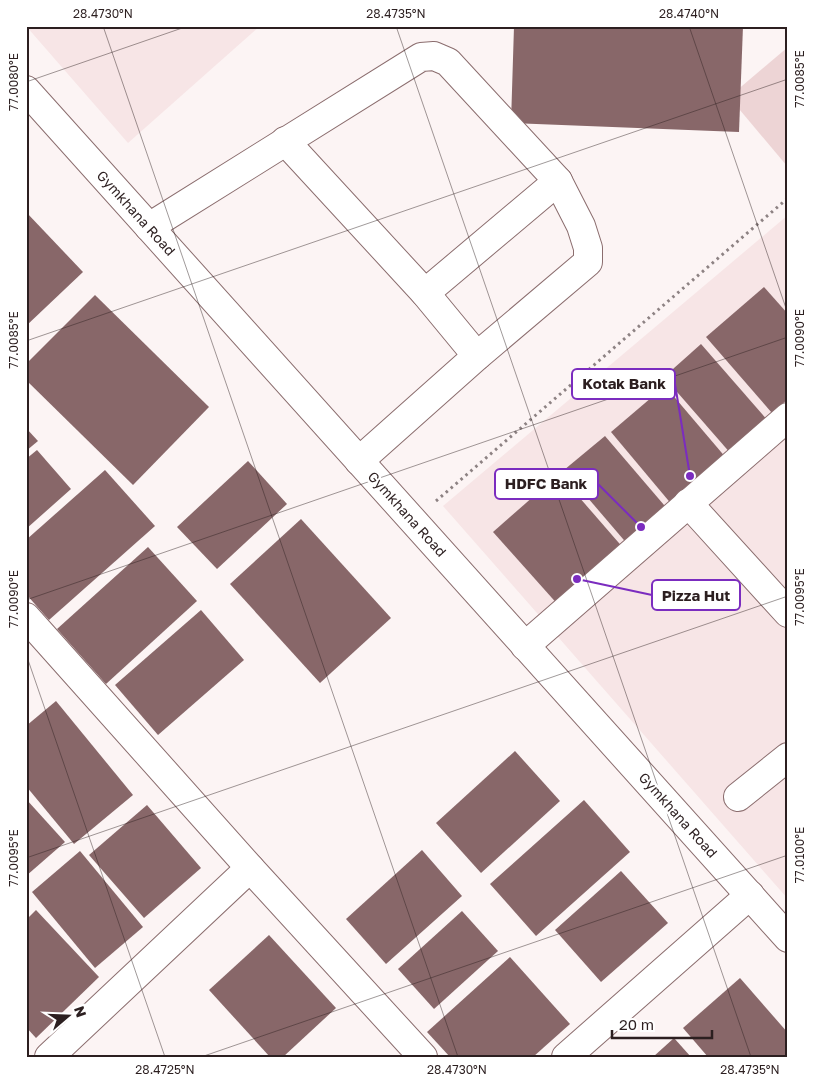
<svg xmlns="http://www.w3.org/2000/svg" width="814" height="1083" viewBox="0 0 814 1083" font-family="'Golos Text',sans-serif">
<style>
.built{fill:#f7e5e6}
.green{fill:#edd4d5}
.building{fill:#886769}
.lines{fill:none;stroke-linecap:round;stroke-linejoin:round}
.minor-casing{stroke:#8b6d6e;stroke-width:30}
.path{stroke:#8d8283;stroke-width:3;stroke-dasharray:2.5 4;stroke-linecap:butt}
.minor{stroke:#fff;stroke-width:28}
.ticks{fill:none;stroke:#2c1f20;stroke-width:1;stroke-opacity:0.45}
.labels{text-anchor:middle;stroke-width:5;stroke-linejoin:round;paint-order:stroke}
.street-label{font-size:14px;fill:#2c1f20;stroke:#fff}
.leader{fill:none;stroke:#7b2cbf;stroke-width:2}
.callout-dot{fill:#7b2cbf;stroke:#fff;stroke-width:2}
.callout{fill:#fff;stroke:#7b2cbf;stroke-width:2}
.callout-label{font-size:15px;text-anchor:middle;font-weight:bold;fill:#2c1f20}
.neatline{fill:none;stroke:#2c1f20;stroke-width:2}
.ticks-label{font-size:12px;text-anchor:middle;fill:#2c1f20}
</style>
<rect width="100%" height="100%" fill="#fcf4f4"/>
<g class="built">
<polygon points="26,26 260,26 128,143"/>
<polygon points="788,215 788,899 443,506"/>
</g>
<polygon class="green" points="788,47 788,166 787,166 729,97"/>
<g class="building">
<polygon points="514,26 743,26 739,132 511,123"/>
<polygon points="26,212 83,272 26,326"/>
<polygon points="764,287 788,314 788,399 772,413 706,337"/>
<polygon points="95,295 209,407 133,485 26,380 26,364"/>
<polygon points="701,344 769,422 732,455 664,377"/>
<polygon points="665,386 727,459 673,506 611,432"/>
<polygon points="26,428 38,441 26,451"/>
<polygon points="605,436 670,512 629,546 564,470"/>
<polygon points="37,450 71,489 26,529 26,459"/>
<polygon points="248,461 287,504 217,569 177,527"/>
<polygon points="105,470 155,526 49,620 26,594 26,540"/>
<polygon points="559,474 625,550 560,607 493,532"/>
<polygon points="301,519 391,618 320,683 230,584"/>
<polygon points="148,547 197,601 106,684 57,629"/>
<polygon points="201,610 244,660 158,735 115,685"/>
<polygon points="56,701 133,795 74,844 26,786 26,726"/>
<polygon points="515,751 560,801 481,873 436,823"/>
<polygon points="26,799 65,842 26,876"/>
<polygon points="584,800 630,852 536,936 490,884"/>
<polygon points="147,805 201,868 144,918 89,855"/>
<polygon points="422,850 462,896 386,964 346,919"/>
<polygon points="80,851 143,927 95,968 32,892"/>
<polygon points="621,871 668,923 601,982 555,930"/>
<polygon points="36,910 99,977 36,1038 26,1027 26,920"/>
<polygon points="462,911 498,951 434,1009 398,969"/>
<polygon points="269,935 336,1008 283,1057 270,1057 209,990"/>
<polygon points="510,957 570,1024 533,1057 450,1057 427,1032"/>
<polygon points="740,978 788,1033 788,1057 708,1057 683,1028"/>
<polygon points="674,1038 691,1057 653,1057"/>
</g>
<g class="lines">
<g class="minor-casing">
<g id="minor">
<polyline points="26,90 788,938"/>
<polyline points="285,141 425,293 558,181"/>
<polyline points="149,227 421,57 434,56 448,62 558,181 581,226 588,248 588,262 477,356 359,461"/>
<polyline points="425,293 477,356"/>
<polyline points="688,503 788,613"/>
<polyline points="26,617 250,868 423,1057"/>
<polyline points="525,646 788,417"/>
<polyline points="738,797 788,757"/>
<polyline points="49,1057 250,868"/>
<polyline points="566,1057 750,895"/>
</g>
</g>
<polyline class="path" points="436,501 788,198"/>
<use href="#minor" class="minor"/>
</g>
<path class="ticks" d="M103,26L458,1057M396,26L751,1057M689,26L788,314M26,82L188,26M26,341L788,79M26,600L788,337M26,654L165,1057M26,858L788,596M201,1057L788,855"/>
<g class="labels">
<g class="street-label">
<text transform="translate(136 213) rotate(48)" y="5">Gymkhana Road</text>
<text transform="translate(407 514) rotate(48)" y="5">Gymkhana Road</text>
<text transform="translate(678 815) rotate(48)" y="5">Gymkhana Road</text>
</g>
</g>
<path class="leader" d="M690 476L675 384M641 527L598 484M577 579L652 595"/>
<g class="callout-dot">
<circle cx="690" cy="476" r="5"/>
<circle cx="641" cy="527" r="5"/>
<circle cx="577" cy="579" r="5"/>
</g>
<g class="callout">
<rect x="572" y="369" width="103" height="30" rx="5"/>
<rect x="495" y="469" width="103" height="30" rx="5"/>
<rect x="652" y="580" width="88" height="30" rx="5"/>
</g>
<g class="callout-label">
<text x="624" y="389">Kotak Bank</text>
<text x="546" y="489">HDFC Bank</text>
<text x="696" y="601">Pizza Hut</text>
</g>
<rect width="814" height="1083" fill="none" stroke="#ffffff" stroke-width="55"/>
<g transform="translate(68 1016) rotate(71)" stroke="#ffffff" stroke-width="4" paint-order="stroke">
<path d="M0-4L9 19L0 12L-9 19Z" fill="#2c1f20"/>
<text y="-8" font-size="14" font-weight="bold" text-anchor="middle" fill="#2c1f20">N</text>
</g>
<path d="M612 1030v8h100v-8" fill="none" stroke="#2c1f20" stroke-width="2.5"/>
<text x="619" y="1030" font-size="15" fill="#2c1f20" stroke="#ffffff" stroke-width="4" paint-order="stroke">20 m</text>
<rect x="28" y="28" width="758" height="1028" class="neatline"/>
<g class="ticks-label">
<text x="103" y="18">28.4730°N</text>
<text x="396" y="18">28.4735°N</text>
<text x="689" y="18">28.4740°N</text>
<text transform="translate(800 79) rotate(-90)" y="4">77.0085°E</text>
<text transform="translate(14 82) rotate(-90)" y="4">77.0080°E</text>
<text transform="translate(800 338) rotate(-90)" y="4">77.0090°E</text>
<text transform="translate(14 340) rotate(-90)" y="4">77.0085°E</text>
<text transform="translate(800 597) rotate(-90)" y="4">77.0095°E</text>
<text transform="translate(14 599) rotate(-90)" y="4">77.0090°E</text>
<text transform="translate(800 855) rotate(-90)" y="4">77.0100°E</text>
<text transform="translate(14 858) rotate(-90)" y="4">77.0095°E</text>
<text x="165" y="1074">28.4725°N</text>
<text x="457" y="1074">28.4730°N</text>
<text x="750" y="1074">28.4735°N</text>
</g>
</svg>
